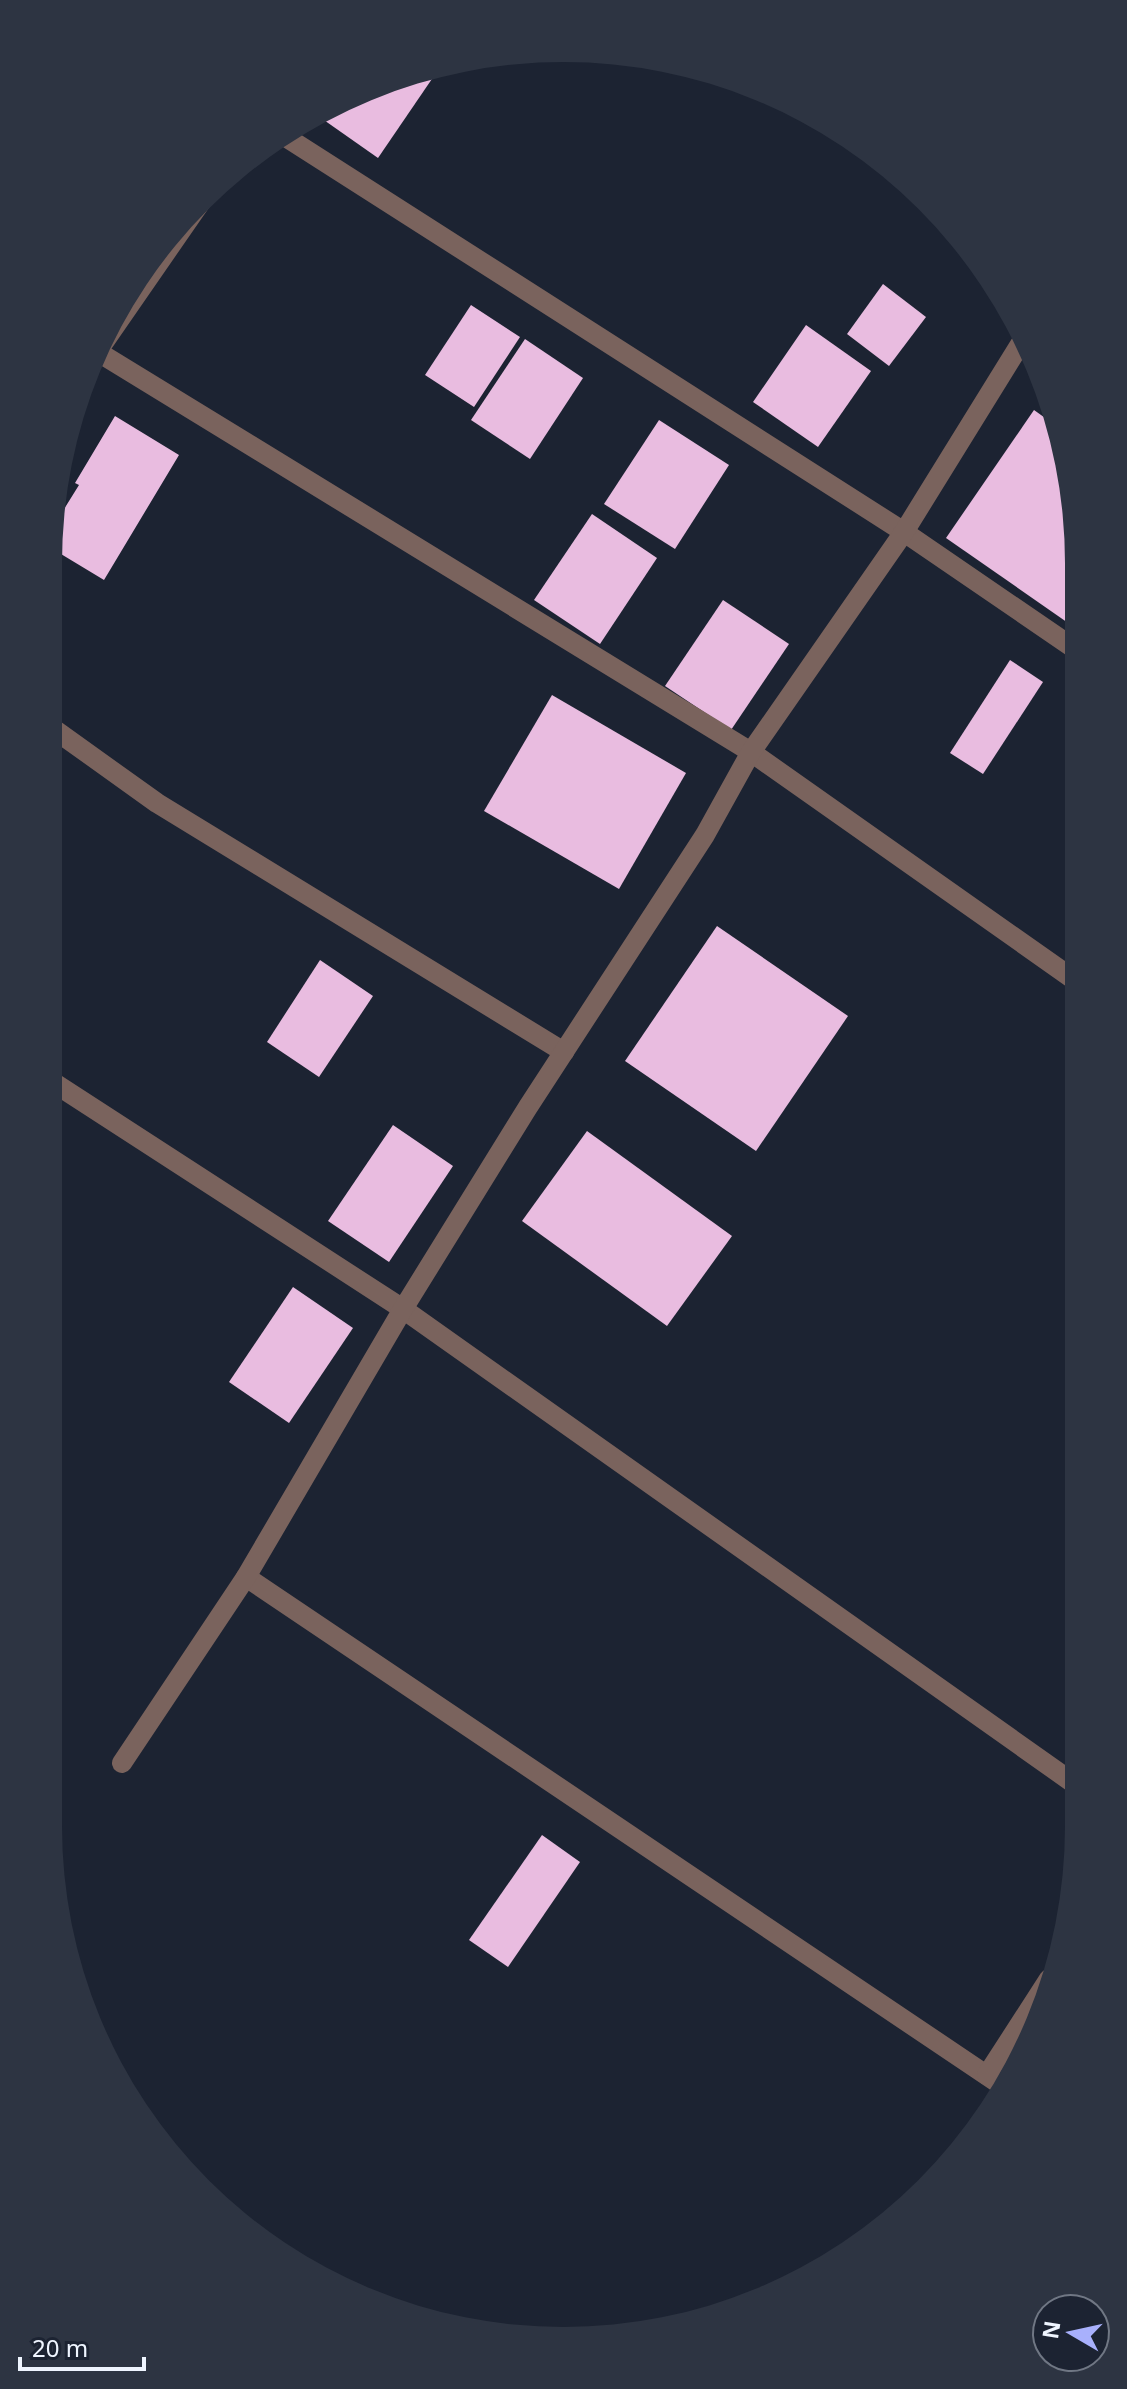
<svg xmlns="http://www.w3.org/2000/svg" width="1127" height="2389" viewBox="0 0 1127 2389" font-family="'Noto Sans',sans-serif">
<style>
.building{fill:#e9bce0}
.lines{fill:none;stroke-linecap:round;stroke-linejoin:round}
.street{stroke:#7a635d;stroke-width:20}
</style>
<rect width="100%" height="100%" fill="#1c2332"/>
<g class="building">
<polygon points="436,73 378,158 321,118 366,87"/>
<polygon points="883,284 926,317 889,366 847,334"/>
<polygon points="471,305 520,337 474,407 425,375"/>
<polygon points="806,325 871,371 818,447 753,402"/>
<polygon points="525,339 583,378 530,459 471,420"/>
<polygon points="1034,410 1055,425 1075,496 1075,620 1071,625 946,538"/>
<polygon points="115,416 179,455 104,580 51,548 56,522 79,485 75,483"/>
<polygon points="659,420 729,465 675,549 604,504"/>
<polygon points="592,514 657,558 600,644 534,600"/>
<polygon points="723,600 789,644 731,730 665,686"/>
<polygon points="1010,660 1043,682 983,774 950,753"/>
<polygon points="552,695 686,773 619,889 484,811"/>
<polygon points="717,926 848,1016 756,1151 625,1061"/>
<polygon points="320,960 373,996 319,1077 267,1042"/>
<polygon points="393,1125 453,1166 389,1262 328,1221"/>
<polygon points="587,1131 732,1236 667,1326 522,1221"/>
<polygon points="293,1287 353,1328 289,1423 229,1382"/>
<polygon points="542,1835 580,1862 508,1967 469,1940"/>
</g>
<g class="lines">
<g class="street">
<polyline points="289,139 904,532 1075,649"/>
<polyline points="97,352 207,193"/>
<polyline points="86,371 98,352 751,752 1076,981"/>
<polyline points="48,725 157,803 564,1052"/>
<polyline points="48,1079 403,1309 1079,1787"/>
<polyline points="246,1577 1001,2085"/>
<polyline points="122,1763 246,1577 403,1309 528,1107 705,835 751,752 904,532 1024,338"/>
<polyline points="987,2075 1049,1979"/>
</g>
</g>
<path d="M0 0H1127V2389H0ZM563 62H564A501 501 0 0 1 1065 563V1826A501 501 0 0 1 564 2327H563A501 501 0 0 1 62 1826V563A501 501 0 0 1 563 62Z" fill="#2d3442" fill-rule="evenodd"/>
<g transform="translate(1071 2333) rotate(279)"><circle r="38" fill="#1c2332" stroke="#707784" stroke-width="2"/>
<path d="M0-6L14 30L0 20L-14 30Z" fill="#a8b0fc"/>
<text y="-12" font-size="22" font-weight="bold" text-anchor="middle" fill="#eff5ff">N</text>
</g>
<path d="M20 2357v12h124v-12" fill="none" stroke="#eff5ff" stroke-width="4"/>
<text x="32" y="2357" font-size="24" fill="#eff5ff" stroke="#1c2332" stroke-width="6" paint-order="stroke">20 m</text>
</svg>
